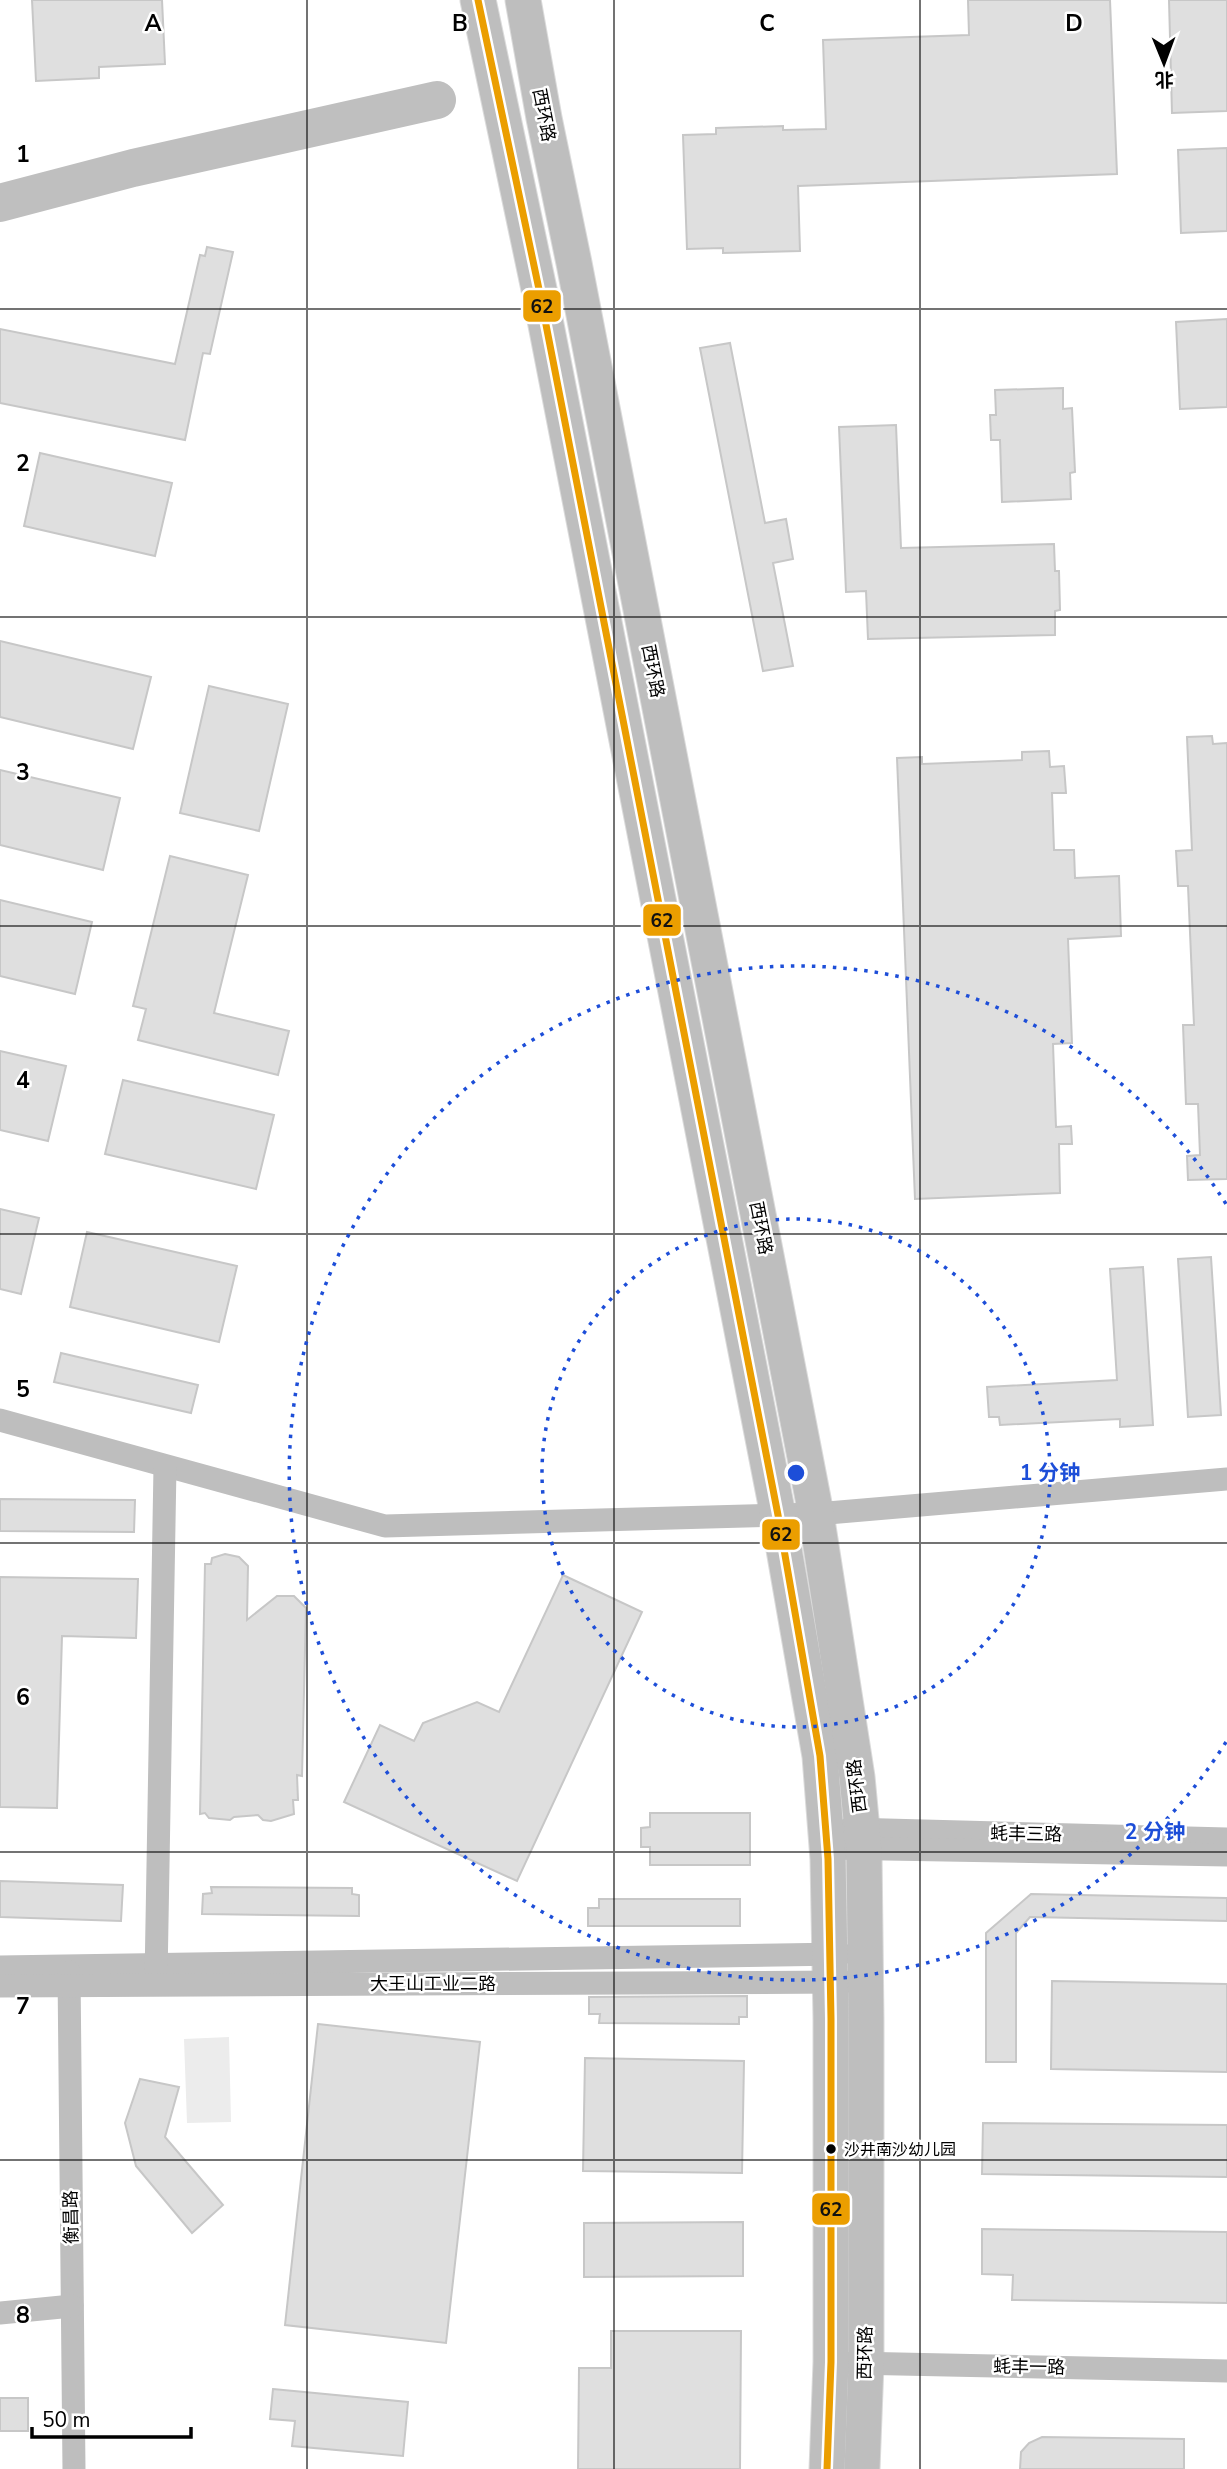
<svg xmlns="http://www.w3.org/2000/svg" width="1227" height="2469" viewBox="0 0 1227 2469" font-family="'Nunito Sans','Noto Sans SC',sans-serif">
<style>
.green{fill:#ececec}
.lines{fill:none;stroke-linecap:round;stroke-linejoin:round}
.river{stroke:#bfbfbf;stroke-width:38}
.building{fill:#dfdfdf;stroke:#c7c7c7;stroke-width:2}
.primary-casing{stroke:#dbdbdb;stroke-width:37}
.street{stroke:#bebebe;stroke-width:23}
.primary{stroke:#bebebe;stroke-width:35}
.bus-1-casing{stroke:#fff;stroke-width:12}
.bus-1{stroke:#eb9e00;stroke-width:7}
.grid{fill:none;stroke:#000;stroke-width:2;stroke-opacity:0.55}
.ring{fill:none;stroke:#1d4ed8;stroke-width:3.5;stroke-dasharray:3.5 7}
.bus-dot{fill:#000;stroke:#fff;stroke-width:2.5}
.labels{text-anchor:middle;stroke-width:5;stroke-linejoin:round;paint-order:stroke}
.bus-label{font-size:16px;fill:#000;stroke:#fff;text-anchor:start}
.street-label{font-size:18px;fill:#000;stroke:#fff}
.grid-label{font-size:23px;text-anchor:middle;font-weight:bold;fill:#000;stroke:#fff;stroke-width:5;stroke-linejoin:round;paint-order:stroke}
.centre{fill:#1d4ed8;stroke:#fff;stroke-width:3.5}
.ring-label{font-size:21px;text-anchor:middle;font-weight:bold;fill:#1d4ed8;stroke:#fff;stroke-width:5;stroke-linejoin:round;paint-order:stroke}
.line-badge{stroke:#fff;stroke-width:2.5}
.pale-badge-label{font-size:19px;text-anchor:middle;font-weight:bold;fill:#111}
</style>
<rect width="100%" height="100%" fill="#fff"/>
<polygon class="green" points="229,2037 231,2122 187,2123 184,2039"/>
<g class="lines">
<polyline class="river" points="0,203 133,168 437,100"/>
</g>
<g class="building">
<polygon points="32,0 162,0 165,64 99,67 99,78 36,81"/>
<polygon points="968,0 1110,0 1117,174 798,186 800,251 723,253 723,248 687,249 683,135 716,134 716,128 783,126 783,130 826,129 823,40 969,35"/>
<polygon points="1169,0 1227,0 1227,111 1172,113"/>
<polygon points="1227,148 1227,231 1181,233 1178,150"/>
<polygon points="207,247 233,252 210,354 203,353 185,440 0,403 0,329 175,364 200,255 205,256"/>
<polygon points="1227,319 1227,407 1180,409 1176,322"/>
<polygon points="730,343 765,523 786,519 793,559 773,563 793,666 763,671 700,348"/>
<polygon points="1063,388 1063,409 1072,408 1075,472 1070,473 1071,499 1002,502 1000,440 991,440 990,415 996,415 995,390"/>
<polygon points="896,425 901,548 1054,544 1055,571 1059,571 1060,610 1055,611 1055,635 868,639 866,591 846,592 839,427"/>
<polygon points="40,453 172,483 155,556 24,526"/>
<polygon points="0,641 151,677 133,749 0,717"/>
<polygon points="209,686 288,704 259,831 180,813"/>
<polygon points="1212,736 1213,744 1227,743 1227,1179 1188,1180 1187,1156 1200,1155 1198,1104 1186,1104 1183,1025 1194,1025 1188,886 1178,886 1176,851 1192,850 1187,737"/>
<polygon points="1049,751 1050,767 1064,766 1066,793 1052,793 1054,850 1074,850 1075,878 1119,876 1121,936 1068,939 1072,1043 1053,1044 1056,1127 1071,1126 1072,1144 1059,1144 1060,1193 915,1199 897,758 922,757 922,764 1022,760 1022,752"/>
<polygon points="0,770 120,798 103,870 0,845"/>
<polygon points="170,856 248,875 214,1013 289,1031 278,1075 138,1040 146,1009 133,1006"/>
<polygon points="0,900 92,922 75,994 0,976"/>
<polygon points="0,1051 66,1066 48,1141 0,1130"/>
<polygon points="123,1080 274,1115 256,1189 105,1154"/>
<polygon points="0,1209 39,1218 21,1294 0,1289"/>
<polygon points="87,1232 237,1266 219,1342 70,1307"/>
<polygon points="1211,1257 1221,1415 1188,1417 1178,1259"/>
<polygon points="1143,1267 1153,1425 1120,1427 1120,1419 1000,1425 999,1417 989,1417 987,1387 1117,1380 1110,1269"/>
<polygon points="61,1353 198,1385 191,1413 54,1382"/>
<polygon points="0,1499 135,1500 134,1532 0,1531"/>
<polygon points="225,1554 239,1557 248,1566 247,1620 277,1596 294,1596 306,1608 302,1776 297,1775 298,1800 293,1800 294,1814 271,1821 263,1820 258,1815 234,1817 230,1820 209,1818 205,1813 200,1814 205,1564 211,1564 212,1558"/>
<polygon points="563,1575 642,1612 517,1881 344,1802 380,1725 414,1741 423,1723 477,1702 499,1712"/>
<polygon points="0,1577 138,1579 136,1638 62,1636 57,1808 0,1807"/>
<polygon points="650,1813 750,1813 750,1865 650,1865 650,1847 641,1847 641,1828 650,1827"/>
<polygon points="0,1881 123,1885 121,1921 0,1917"/>
<polygon points="211,1887 352,1888 352,1894 359,1895 359,1916 202,1914 203,1894 212,1893"/>
<polygon points="1031,1894 1227,1898 1227,1921 1030,1917 1016,1933 1016,2062 986,2062 986,1933"/>
<polygon points="599,1899 740,1899 740,1926 588,1926 588,1908 599,1908"/>
<polygon points="1052,1981 1227,1984 1227,2072 1051,2069"/>
<polygon points="747,1996 747,2017 739,2017 739,2024 599,2023 600,2014 589,2014 589,1997"/>
<polygon points="318,2024 480,2042 446,2343 285,2325"/>
<polygon points="585,2058 744,2061 742,2173 583,2171"/>
<polygon points="140,2079 179,2087 165,2137 223,2205 192,2233 136,2166 125,2123"/>
<polygon points="983,2123 1227,2125 1227,2177 982,2174"/>
<polygon points="743,2222 743,2276 584,2277 584,2223"/>
<polygon points="982,2229 1227,2232 1227,2303 1012,2300 1013,2275 982,2274"/>
<polygon points="611,2331 741,2331 740,2469 578,2469 579,2368 611,2368"/>
<polygon points="273,2389 408,2402 403,2456 292,2446 295,2421 270,2419"/>
<rect x="0" y="2398" width="28" height="33"/>
<polygon points="1042,2437 1184,2439 1184,2469 1020,2469 1021,2452 1029,2443"/>
</g>
<g class="lines">
<g class="primary-casing">
<g id="primary">
<polyline points="478,0 540,294 778,1515 820,1756 828,1859 831,2019 831,2362 827,2469"/>
<polyline points="523,0 544,118 574,263 816,1514 857,1777 864,1851 866,2021 866,2364 862,2469"/>
</g>
</g>
<g class="street">
<polyline points="0,1420 385,1526 816,1514 1227,1479"/>
<polyline points="849,1829 1227,1839"/>
<polyline points="827,1848 1227,1855"/>
<polyline points="0,1967 841,1954"/>
<polyline points="69,1972 74,2469"/>
<polyline points="156,1979 165,1467"/>
<polyline points="0,1986 844,1982"/>
<polyline points="0,2313 72,2306"/>
<polyline points="852,2363 1227,2371"/>
</g>
<use href="#primary" class="primary"/>
<g class="bus-1-casing">
<polyline id="bus-1" points="478,0 540,294 778,1515 820,1756 828,1859 831,2019 831,2362 827,2469"/>
</g>
<use href="#bus-1" class="bus-1"/>
</g>
<path class="grid" d="M307,0V2469M614,0V2469M920,0V2469M0,309H1227M0,617H1227M0,926H1227M0,1234H1227M0,1543H1227M0,1852H1227M0,2160H1227"/>
<g class="ring">
<circle cx="796" cy="1473" r="254"/>
<path d="M1226 1742A507 507 0 1 1 1226 1204"/>
</g>
<circle class="bus-dot" cx="831" cy="2149" r="6"/>
<g class="labels">
<g class="bus-label">
<text x="844" y="2155">沙井南沙幼儿园</text>
</g>
<g class="street-label">
<text transform="translate(544 115) rotate(79)" y="6">西环路</text>
<text transform="translate(653 671) rotate(79)" y="6">西环路</text>
<text transform="translate(761 1228) rotate(79)" y="6">西环路</text>
<text transform="translate(857 1786) rotate(-97)" y="6">西环路</text>
<text transform="translate(1026 1834) rotate(1)" y="6">蚝丰三路</text>
<text x="433" y="1990">大王山工业二路</text>
<text transform="translate(71 2217) rotate(-91)" y="6">衡昌路</text>
<text transform="translate(865 2353) rotate(-89)" y="6">西环路</text>
<text transform="translate(1029 2367) rotate(1)" y="6">蚝丰一路</text>
</g>
</g>
<g class="grid-label">
<text x="153" y="31">A</text>
<text x="460" y="31">B</text>
<text x="767" y="31">C</text>
<text x="1074" y="31">D</text>
<text x="23" y="162">1</text>
<text x="23" y="471">2</text>
<text x="23" y="780">3</text>
<text x="23" y="1088">4</text>
<text x="23" y="1397">5</text>
<text x="23" y="1705">6</text>
<text x="23" y="2014">7</text>
<text x="23" y="2323">8</text>
</g>
<circle cx="796" cy="1473" r="10" class="centre"/>
<g class="ring-label">
<text x="1050" y="1480">1 分钟</text>
<text x="1155" y="1839">2 分钟</text>
</g>
<g class="line-badge">
<rect x="522" y="289" width="40" height="34" rx="7" fill="#eb9e00"/>
<rect x="642" y="903" width="40" height="34" rx="7" fill="#eb9e00"/>
<rect x="761" y="1518" width="40" height="33" rx="7" fill="#eb9e00"/>
<rect x="811" y="2192" width="40" height="34" rx="7" fill="#eb9e00"/>
</g>
<g class="pale-badge-label">
<text x="542" y="313">62</text>
<text x="662" y="927">62</text>
<text x="781" y="1541">62</text>
<text x="831" y="2216">62</text>
</g>
<g transform="translate(1164 63) rotate(179)" stroke="#ffffff" stroke-width="5" paint-order="stroke">
<path d="M0-5L12 26L0 18L-12 26Z" fill="#000000"/>
<text y="-10" font-size="19" font-weight="bold" text-anchor="middle" fill="#000000">北</text>
</g>
<path d="M32 2427v10h159v-10" fill="none" stroke="#000000" stroke-width="3.5"/>
<text x="42" y="2427" font-size="21" fill="#000000" stroke="#ffffff" stroke-width="5" paint-order="stroke">50 m</text>
</svg>
